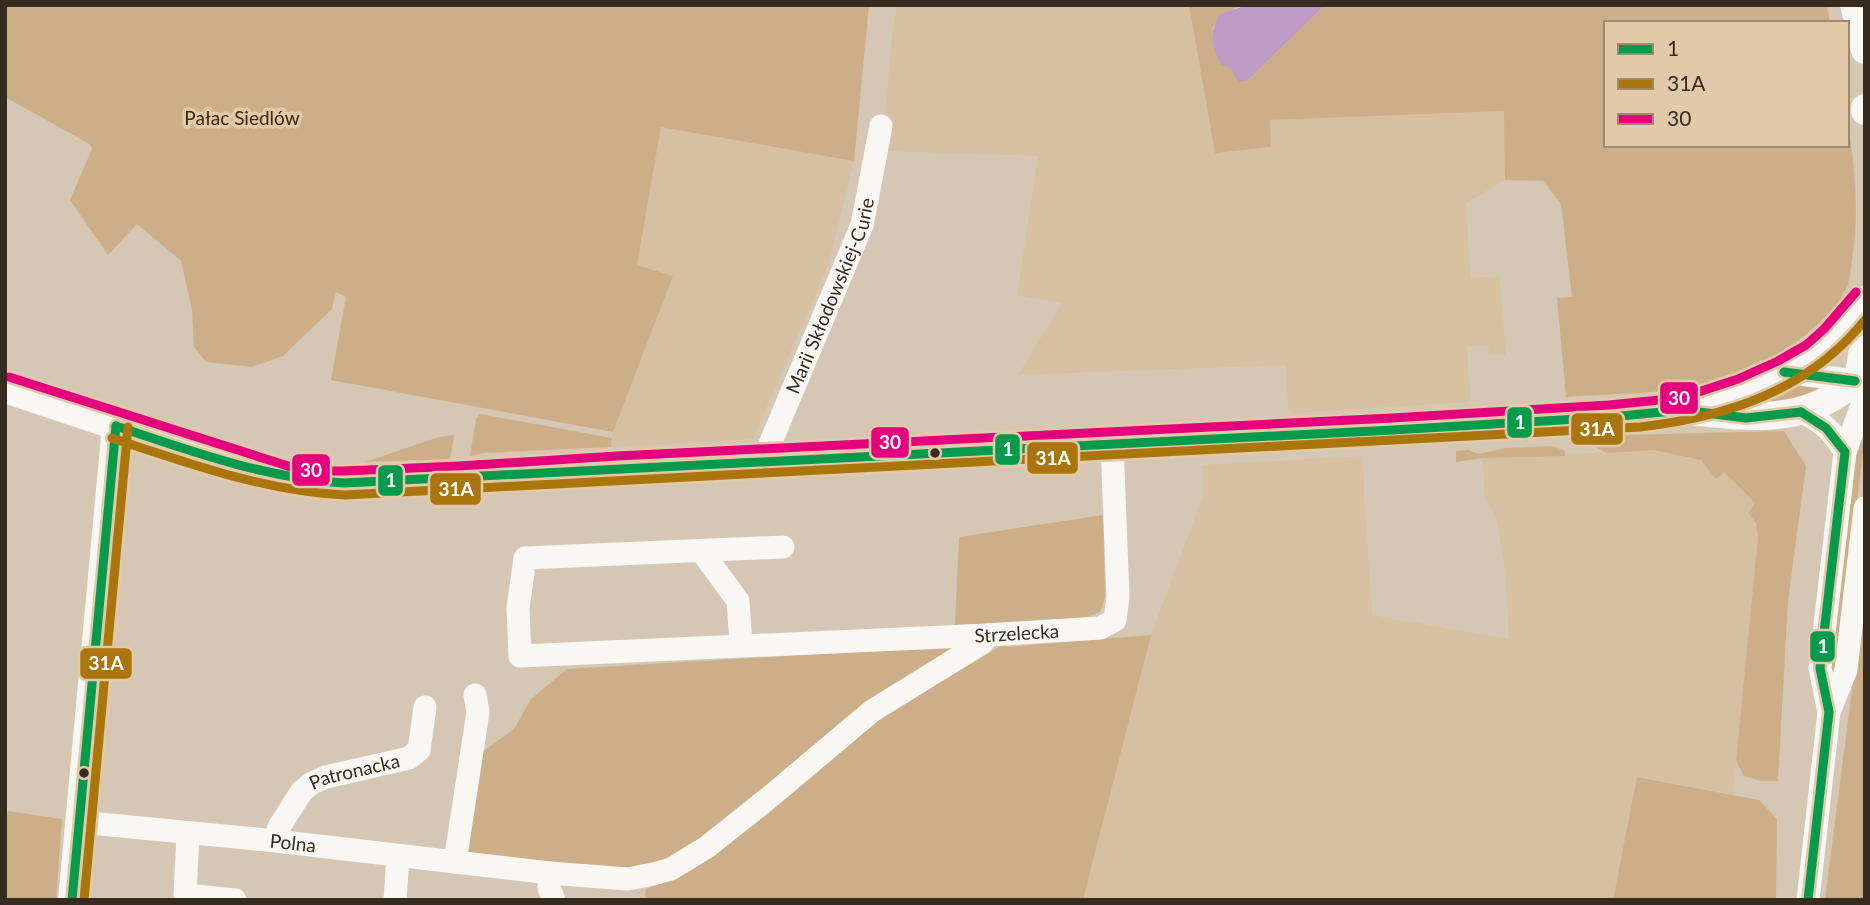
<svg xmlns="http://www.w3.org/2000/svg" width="1870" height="905" viewBox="0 0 1870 905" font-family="Lato,sans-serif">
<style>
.built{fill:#d7c0a2}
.green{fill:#ccaf88}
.water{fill:#bf9ac4}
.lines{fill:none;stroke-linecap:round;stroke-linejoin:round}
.minor{stroke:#f9f7f4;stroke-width:23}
.major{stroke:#f9f7f4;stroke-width:28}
.bus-1-casing{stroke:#e2c9a7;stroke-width:14}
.bus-2-casing{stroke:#e2c9a7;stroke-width:14}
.bus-3-casing{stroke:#e2c9a7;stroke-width:14}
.bus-1{stroke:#059a4c;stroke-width:9}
.bus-2{stroke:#a9750c;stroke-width:9}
.bus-3{stroke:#e5007d;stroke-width:9}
.bus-dot{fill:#352b1e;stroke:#e2c9a7;stroke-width:2.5}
.labels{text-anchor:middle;stroke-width:7;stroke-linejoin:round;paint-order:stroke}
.park-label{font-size:19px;fill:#3d2806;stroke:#e2c9a7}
.street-label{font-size:19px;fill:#352b1e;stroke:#e2c9a7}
.line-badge{stroke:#e2c9a7;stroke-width:2.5}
.badge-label{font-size:19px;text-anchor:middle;font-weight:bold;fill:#fff}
</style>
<rect width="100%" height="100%" fill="#d5c7b4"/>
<g class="built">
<polygon points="897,5 1189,5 1215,153 1270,120 1505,111 1505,180 1466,203 1471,278 1500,276 1506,354 1489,355 1488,345 1467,347 1471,402 1295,413 1288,410 1286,365 1018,375 1062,303 1017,295 1038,156 885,151 882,148 893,28"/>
<polygon points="661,126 854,161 829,263 753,439 611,447 613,432 672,277 637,265"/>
<polygon points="1653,450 1701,460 1724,472 1755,504 1748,513 1756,523 1758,537 1733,794 1637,777 1613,900 1083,900 1151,635 1203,496 1202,465 1362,456 1372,615 1509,639 1504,560 1496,517 1485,498 1482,458"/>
</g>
<g class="green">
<polygon points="5,5 869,5 854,161 661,127 637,265 673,276 613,432 331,380 346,297 336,292 332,309 283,356 252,367 206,362 194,347 192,310 181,261 137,224 108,255 70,200 92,149 91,145 5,97"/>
<path d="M1189,5H1248L1234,8L1213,27C1210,58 1225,63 1248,80L1323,7L1322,5H1827L1830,23H1606V145H1847V117C1855,166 1860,217 1851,266C1850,273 1850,281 1847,287C1828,329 1763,367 1720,380C1675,395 1613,393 1566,397L1557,298L1572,297L1561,204L1543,181L1505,180L1504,111L1270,120L1271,147L1215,153Z"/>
<polygon points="1794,382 1823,388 1803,402 1718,404"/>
<polygon points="480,414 612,438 611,447 484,453 470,456 476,419"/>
<polygon points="1784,431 1806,466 1788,601 1778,781 1760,781 1744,776 1736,761 1758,537 1756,523 1748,513 1755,503 1724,472 1716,479 1701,460 1653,450 1607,453 1586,442 1590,436"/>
<polygon points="454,435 450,459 365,462 439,437"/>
<polygon points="1857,436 1862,437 1863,451 1836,683 1829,686"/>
<polygon points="1553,446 1565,451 1565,456 1482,458 1456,462 1456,451 1469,450 1479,454 1505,448"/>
<polygon points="1103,515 1105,598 1100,612 1087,617 955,625 959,537"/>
<polygon points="1865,588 1865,900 1825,900"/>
<polygon points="1151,635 1083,900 645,900 646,889 687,872 754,825 876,721 1004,644 1006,647"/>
<polygon points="971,645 705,843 632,872 472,861 464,845 482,752 514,729 531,699 567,669"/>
<polygon points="1637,777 1759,800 1777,819 1776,900 1613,900"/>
<polygon points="8,811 62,819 56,900 5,900 5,827"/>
</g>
<path class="water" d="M1248,5L1323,7L1248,80L1240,82L1235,78L1231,68L1221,65C1211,46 1209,33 1220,14Z"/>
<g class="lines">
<g class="minor">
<polyline points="1784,372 1855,381"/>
<polyline points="1858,390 1855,381 1865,324"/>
<path d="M1801,412C1822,421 1833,432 1845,452"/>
<path id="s1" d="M767,461V451L862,225L881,126"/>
<path id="s2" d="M783,547L525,558L518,608L520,656L988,635L1100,628L1115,620L1118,597L1112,444"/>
<polyline points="702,552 738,601 741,644"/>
<polyline points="1829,712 1820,668 1845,452 1862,405"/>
<path id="s3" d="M79,822L276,841L550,873L628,879L653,874L671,869L707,847L771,796L872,711L982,643L988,635"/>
<polyline points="188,834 185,895 235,900"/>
<path id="s4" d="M276,841L279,827L302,791L312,783L326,777L409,758L419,750L425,707"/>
<polyline points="455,862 478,712 475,695"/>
<polyline points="550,873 549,888 554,900"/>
<polyline points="395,900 398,856"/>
<polyline points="1808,900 1829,712 1846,670 1865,508"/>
</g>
<g class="major">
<polyline points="1854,5 1865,50"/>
<polyline points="1865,108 1865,111"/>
<polyline points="5,389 116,426 285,478 314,483 344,483 460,478 618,468 1393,430 1610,417 1683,410 1742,390 1784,372 1813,355 1833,338 1865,300"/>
<path d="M1692,411C1759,419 1815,424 1865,371"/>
<polyline points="72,900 116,426"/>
</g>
<g class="bus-1-casing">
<g id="bus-1">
<polyline points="1784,372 1855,381"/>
<polyline points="1801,412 1826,428 1845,452 1820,668 1829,712 1808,900"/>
<path d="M116,426C191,451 264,478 344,483L1393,430L1610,417L1683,410L1746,418L1801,412"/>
<polyline points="72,900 116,426"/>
</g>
</g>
<g class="bus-2-casing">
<g id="bus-2">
<path d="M112,438C188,463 264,491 345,495L1640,427C1726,417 1808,391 1865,320"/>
<polyline points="84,900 128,427"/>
</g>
</g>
<g class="bus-3-casing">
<polyline id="bus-3" points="9,377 288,466 315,471 344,471 459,466 617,456 1392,418 1609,405 1680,398 1738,379 1778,361 1806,345 1824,329 1856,292"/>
</g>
<use href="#bus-1" class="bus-1"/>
<use href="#bus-2" class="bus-2"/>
<use href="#bus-3" class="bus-3"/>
</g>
<g class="bus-dot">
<circle cx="935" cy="453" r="6"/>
<circle cx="84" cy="773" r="6"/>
</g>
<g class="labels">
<g class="park-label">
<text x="242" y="125">Pałac Siedlów</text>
</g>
<g class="street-label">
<text dy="7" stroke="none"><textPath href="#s1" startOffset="178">Marii Skłodowskiej-Curie</textPath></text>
<text dy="7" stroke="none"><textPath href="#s2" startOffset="854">Strzelecka</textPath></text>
<text dy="7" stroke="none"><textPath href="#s4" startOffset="114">Patronacka</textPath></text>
<text dy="7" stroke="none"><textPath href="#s3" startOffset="215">Polna</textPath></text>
</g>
</g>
<g class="line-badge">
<rect x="1659" y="381" width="40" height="34" rx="7" fill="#e5007d"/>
<rect x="1506" y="406" width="27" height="33" rx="7" fill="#059a4c"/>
<rect x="1570" y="412" width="54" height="34" rx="7" fill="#a9750c"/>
<rect x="870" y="426" width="40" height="33" rx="7" fill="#e5007d"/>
<rect x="994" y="433" width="27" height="33" rx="7" fill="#059a4c"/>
<rect x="1026" y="441" width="53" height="34" rx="7" fill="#a9750c"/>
<rect x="291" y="453" width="40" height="34" rx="7" fill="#e5007d"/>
<rect x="377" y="464" width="27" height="33" rx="7" fill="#059a4c"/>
<rect x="429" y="472" width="53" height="34" rx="7" fill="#a9750c"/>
<rect x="1809" y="630" width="27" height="33" rx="7" fill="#059a4c"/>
<rect x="79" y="647" width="54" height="33" rx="7" fill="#a9750c"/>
</g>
<g class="badge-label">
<text x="1679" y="405">30</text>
<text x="1520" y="429">1</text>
<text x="1597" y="436">31A</text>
<text x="890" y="449">30</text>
<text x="1008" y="456">1</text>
<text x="1053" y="465">31A</text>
<text x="311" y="477">30</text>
<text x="391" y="487">1</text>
<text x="456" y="496">31A</text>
<text x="1823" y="653">1</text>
<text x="106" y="670">31A</text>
</g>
<rect width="1870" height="905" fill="none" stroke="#352b1e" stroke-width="14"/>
<rect x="1604" y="21" width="245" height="126" fill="#e2c9a7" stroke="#9d8a70" stroke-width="2"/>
<rect x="1618" y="44" width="35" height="10" fill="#059a4c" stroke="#9d8a70" stroke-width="2"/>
<text x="1667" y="56" font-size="21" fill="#352b1e">1</text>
<rect x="1618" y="79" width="35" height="10" fill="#a9750c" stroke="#9d8a70" stroke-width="2"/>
<text x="1667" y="91" font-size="21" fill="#352b1e">31A</text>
<rect x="1618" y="114" width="35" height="10" fill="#e5007d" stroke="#9d8a70" stroke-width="2"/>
<text x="1667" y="126" font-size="21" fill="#352b1e">30</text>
</svg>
